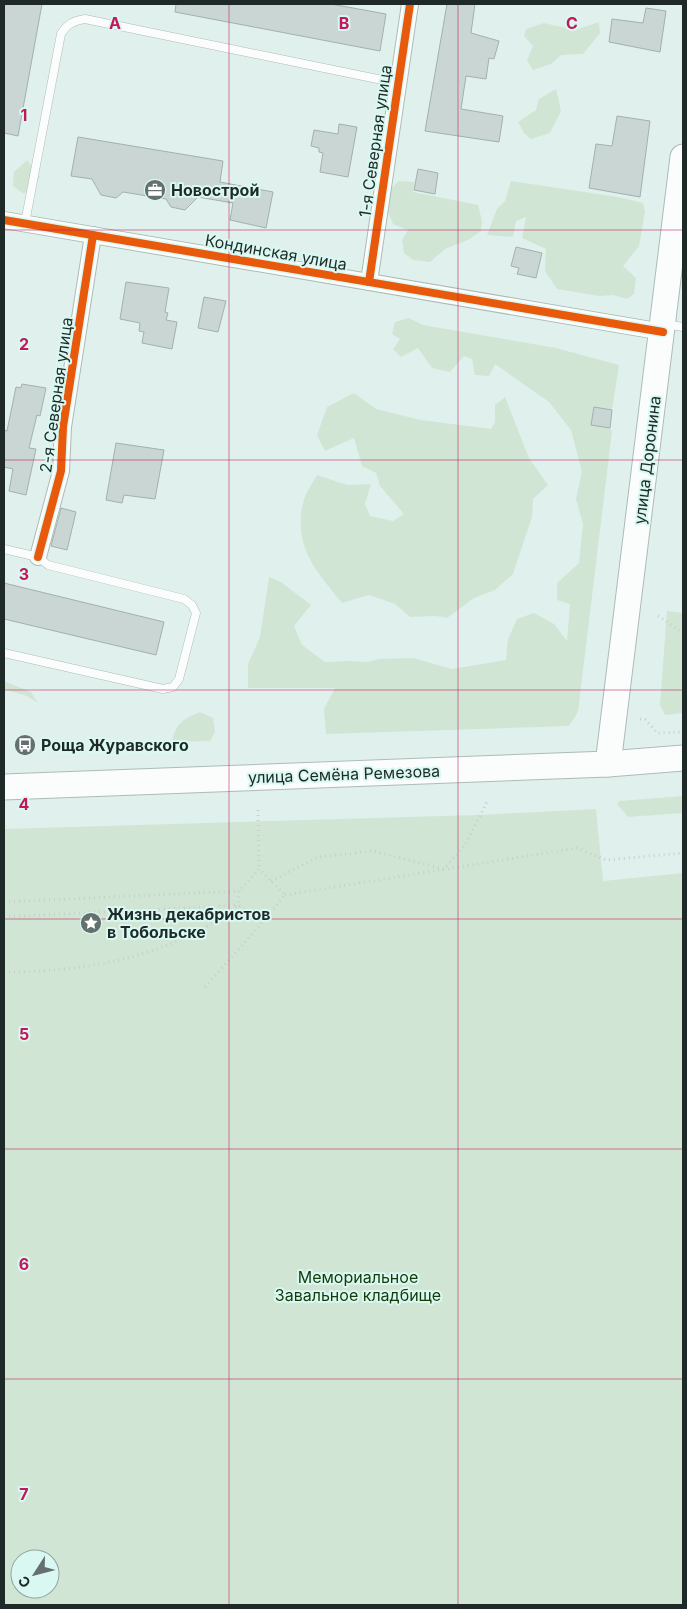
<svg xmlns="http://www.w3.org/2000/svg" width="687" height="1609" viewBox="0 0 687 1609" font-family="Inter,sans-serif">
<style>
.green{fill:#d1e5d4;fill-rule:evenodd}
.building{fill:#c9d6d4;stroke:#a2b0ae}
.lines{fill:none;stroke-linecap:round;stroke-linejoin:round}
.lane-casing{stroke:#adbbb7;stroke-width:9}
.street-casing{stroke:#adbbb7;stroke-width:18}
.primary-casing{stroke:#adbbb7;stroke-width:27}
.path{stroke:#c8cfcd;stroke-width:3;stroke-dasharray:1 4;stroke-linecap:butt}
.lane{stroke:#fafdfc;stroke-width:8}
.street{stroke:#fafdfc;stroke-width:16}
.primary{stroke:#fafdfc;stroke-width:25}
.cycleway-casing{stroke:#d9f8f1;stroke-width:11}
.cycleway{stroke:#e8590c;stroke-width:8}
.grid{fill:none;stroke:#c2185b;stroke-width:1;stroke-opacity:0.55}
.labels{text-anchor:middle;stroke-width:4;stroke-linejoin:round;paint-order:stroke}
.street-label{font-size:16px;fill:#1f2a28;stroke:#d9f8f1}
.poi-label{font-size:16px;font-weight:bold;fill:#1f2a28;stroke:#d9f8f1;text-anchor:start}
.park-label{font-size:16px;fill:#153a09;stroke:#d9f8f1}
.grid-label{font-size:16px;text-anchor:middle;font-weight:bold;fill:#c2185b;stroke:#d9f8f1;stroke-width:4;stroke-linejoin:round;paint-order:stroke}
</style>
<rect width="100%" height="100%" fill="#e0f1ed"/>
<g class="green">
<polygon points="599,22 600,33 583,54 561,55 551,64 533,70 527,60 533,46 524,36 526,29 544,23 575,30"/>
<polygon points="556,89 561,111 550,133 531,139 524,133 518,122 536,110 539,99"/>
<polygon points="27,160 40,177 24,194 13,186 14,172"/>
<polygon points="399,181 414,182 413,192 478,205 482,221 481,231 468,240 445,249 430,262 413,260 404,253 402,240 408,230 393,224 388,211 390,189"/>
<polygon points="511,181 618,197 643,203 645,212 639,246 623,266 636,278 634,294 627,299 613,295 599,296 557,289 545,271 546,249 522,238 526,217 516,221 513,237 487,235 497,209 505,201"/>
<polygon points="409,318 423,325 556,348 619,365 612,410 594,407 591,424 610,428 612,431 578,712 569,726 326,734 324,709 335,688 248,688 248,664 260,637 269,577 281,582 311,605 294,626 302,645 325,662 349,661 368,662 379,659 413,658 452,669 506,660 508,639 517,619 534,613 554,624 567,641 570,604 557,600 557,583 579,563 583,524 576,499 582,472 571,430 549,402 495,364 489,376 475,375 472,359 464,356 450,372 432,368 418,348 401,357 393,349 400,339 392,334 395,322"/>
<path d="M354,393L376,409L421,420L491,429L495,422V405L505,397L529,458L548,485L533,499L532,517L513,574L495,590L474,598L447,618L436,616L410,617L395,604L369,595L342,603C316,571 293,546 303,503C305,494 312,484 317,475L347,485L371,484L365,504L370,516L393,521L404,514L380,486L376,473L362,466L354,438L325,451L317,435L327,407Z"/>
<polygon points="667,611 683,613 683,713 665,715 660,705"/>
<polygon points="4,681 31,692 38,703 27,696 4,689"/>
<path d="M200,712L213,718L215,732L210,741L172,742C175,724 183,719 200,712Z"/>
<polygon points="683,796 683,813 628,817 617,804 619,801"/>
<path d="M596,809L603,881L683,873V1605H4V829L476,815ZM20,1559H50V1589H20Z"/>
</g>
<g class="building">
<polygon points="4,4 42,4 18,136 4,133"/>
<polygon points="176,4 331,4 386,14 380,51 175,12"/>
<polygon points="447,4 475,4 471,33 499,41 494,59 489,58 486,79 466,76 461,109 503,116 499,142 425,131"/>
<polygon points="646,8 666,11 660,52 609,42 612,19 643,23"/>
<polygon points="617,116 650,121 640,197 589,188 596,144 612,146"/>
<polygon points="339,124 357,127 348,177 320,172 323,153 319,152 319,148 311,146 314,130 338,134"/>
<polygon points="78,137 223,161 220,182 273,192 266,228 230,220 233,203 198,197 185,210 171,207 166,199 123,192 116,198 101,195 92,179 71,176"/>
<polygon points="418,169 438,173 435,194 414,190"/>
<polygon points="516,247 542,253 536,278 517,274 519,268 511,266"/>
<polygon points="126,282 169,288 165,312 168,313 166,320 177,322 172,349 142,343 144,332 139,331 140,323 120,319"/>
<polygon points="204,297 226,301 218,332 198,328"/>
<polygon points="22,384 46,388 40,416 37,415 29,448 36,449 26,495 9,491 13,469 4,467 4,430 7,431 16,387 21,388"/>
<polygon points="594,407 612,410 610,428 591,425"/>
<polygon points="116,443 164,450 155,499 124,495 122,503 106,500"/>
<polygon points="61,508 76,512 67,550 51,546"/>
<polygon points="4,583 164,622 156,655 4,619"/>
</g>
<g class="lines">
<g class="lane-casing">
<g id="lane">
<path d="M25,223L61,34C67,24 73,21 85,19L397,83"/>
<polyline points="665,324 683,327"/>
<polyline points="4,549 38,557 48,565 184,599 192,605 196,613 179,679 173,687 163,689 4,653"/>
</g>
</g>
<g class="street-casing">
<g id="street">
<polyline points="4,220 663,332"/>
<polyline points="369,282 410,4"/>
<polyline points="38,557 61,471 63,427 93,235"/>
</g>
</g>
<g class="primary-casing">
<g id="primary">
<polyline points="608,764 683,157"/>
<polyline points="4,787 608,764 683,758"/>
</g>
</g>
<g class="path">
<polyline points="658,616 683,633"/>
<polyline points="640,719 645,719 657,733 683,732"/>
<polyline points="258,810 259,869"/>
<polyline points="271,881 318,857 373,851 444,869 465,845 487,802"/>
<polyline points="285,895 577,848 606,860 683,853"/>
<polyline points="4,902 239,891"/>
<polyline points="4,917 237,905"/>
<path d="M4,972C85,972 173,957 238,905"/>
<polyline points="205,987 263,922 238,905 239,891 259,869 285,895 263,922"/>
</g>
<use href="#lane" class="lane"/>
<use href="#street" class="street"/>
<use href="#primary" class="primary"/>
<g class="cycleway-casing">
<g id="cycleway">
<polyline points="4,220 663,332"/>
<polyline points="369,282 410,4"/>
<polyline points="38,557 61,471 63,427 93,235"/>
</g>
</g>
<use href="#cycleway" class="cycleway"/>
</g>
<path class="grid" d="M229,4V1605M458,4V1605M4,230H683M4,460H683M4,690H683M4,919H683M4,1149H683M4,1379H683"/>
<defs>
<g id="office-disc" transform="scale(1.125)"><circle r="9.5" fill="#63706d" stroke="#d9f8f1"/><path d="M-6-3h4V-5.5h4V-3h4V5H-6ZM-1-4.5V-3h2v-1.5ZM-6 0V1H6V0Z" fill="#fff"/></g>
<g id="bus-disc" transform="scale(1.125)"><circle r="9.5" fill="#63706d" stroke="#d9f8f1"/><path d="M-5-6H5V4H4V6H2V4H-2V6H-4V4H-5ZM-3.5-4V0h7V-4ZM-3.5 1.2v1.5H-2V1.2ZM2 1.2v1.5H3.5V1.2Z" fill="#fff"/></g>
<g id="sight-disc" transform="scale(1.125)"><circle r="9.5" fill="#63706d" stroke="#d9f8f1"/><path d="M0-6L1.8-2.2L6-1.7L2.9 1.2L3.7 5.4L0 3.3L-3.7 5.4L-2.9 1.2L-6-1.7L-1.8-2.2Z" fill="#fff"/></g>
</defs>
<g fill-rule="evenodd">
<use href="#office-disc" x="155" y="190"/>
<use href="#bus-disc" x="25" y="745"/>
<use href="#sight-disc" x="91" y="923"/>
</g>
<g class="labels">
<g class="street-label">
<text transform="translate(375 141) rotate(-82)" y="6">1-я Северная улица</text>
<text transform="translate(276 252) rotate(10)" y="6">Кондинская улица</text>
<text transform="translate(56 395) rotate(-82)" y="6">2-я Северная улица</text>
<text transform="translate(647 460) rotate(-83)" y="6">улица Доронина</text>
<text transform="translate(344 774) rotate(-2)" y="6">улица Семёна Ремезова</text>
</g>
<g class="poi-label">
<text x="171" y="196">Новострой</text>
<text x="41" y="751">Роща Журавского</text>
<text x="107" y="920">Жизнь декабристов<tspan x="107" dy="18">в Тобольске</tspan></text>
</g>
<g class="park-label">
<text x="358" y="1283">Мемориальное<tspan x="358" dy="18">Завальное кладбище</tspan></text>
</g>
</g>
<g class="grid-label">
<text x="115" y="29">A</text>
<text x="344" y="29">B</text>
<text x="572" y="29">C</text>
<text x="24" y="121">1</text>
<text x="24" y="350">2</text>
<text x="24" y="580">3</text>
<text x="24" y="810">4</text>
<text x="24" y="1040">5</text>
<text x="24" y="1270">6</text>
<text x="24" y="1500">7</text>
</g>
<rect width="687" height="1609" fill="none" stroke="#1f2a28" stroke-width="10"/>
<g transform="translate(35 1574) rotate(234)"><circle r="24" fill="#d9f8f1" stroke="#8fa6a1"/>
<path d="M0-4L9 19L0 12L-9 19Z" fill="#63706d"/>
<text y="-8" font-size="14" font-weight="bold" text-anchor="middle" fill="#1f2a28">С</text>
</g>
</svg>
